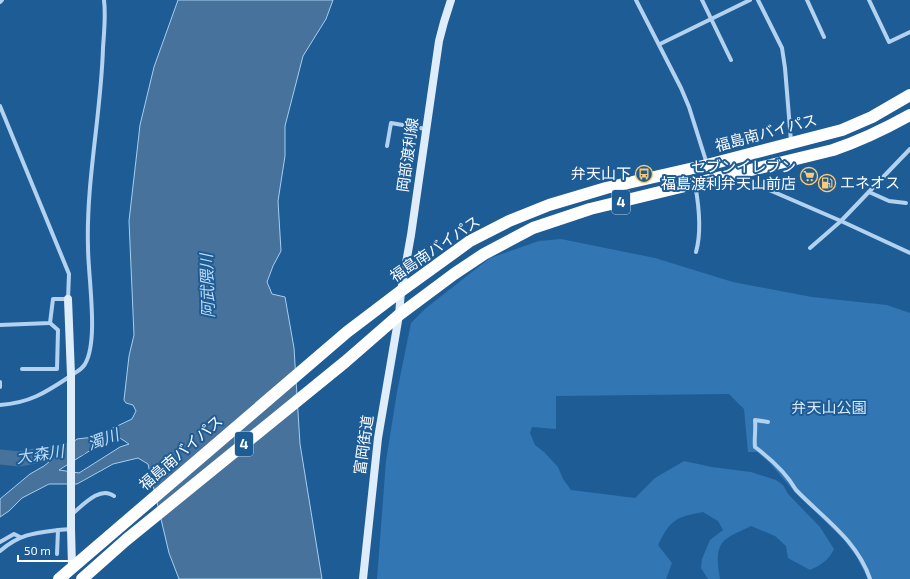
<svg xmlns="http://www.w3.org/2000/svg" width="910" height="579" viewBox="0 0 910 579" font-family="'Exo 2','Noto Sans JP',sans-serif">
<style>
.green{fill:#3276b4}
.water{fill:#47729b;stroke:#a5cef1;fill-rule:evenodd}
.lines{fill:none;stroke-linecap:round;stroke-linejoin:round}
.river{stroke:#47729b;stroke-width:15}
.street{stroke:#b2d2ef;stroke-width:4}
.secondary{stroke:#dfedfb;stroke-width:8}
.highway{stroke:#fff;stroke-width:12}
.labels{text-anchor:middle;stroke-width:4;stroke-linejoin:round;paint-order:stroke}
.shield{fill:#1e5c96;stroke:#bccee0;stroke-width:1}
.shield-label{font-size:14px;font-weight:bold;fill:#fff}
.street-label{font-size:15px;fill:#fff;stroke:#1e5c96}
.poi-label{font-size:15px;fill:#fff;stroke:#1e5c96;text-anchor:end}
.park-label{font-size:15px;fill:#d8eafb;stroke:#1e5c96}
.water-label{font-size:16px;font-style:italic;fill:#bedcf6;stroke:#1e5c96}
</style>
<rect width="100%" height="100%" fill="#1e5c96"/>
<path class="green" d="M561,239L655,258L733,282L812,297L887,305L910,313V579H868L856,556L844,540L793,490L769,462L757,452H748L744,409L729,394L556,396V429L532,427L530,433L535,445L544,452L558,467L563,479L571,490L635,498L655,478L684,461L712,467L751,472L776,480L783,485L788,494L820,527L834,549C829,560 821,565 810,570L788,558L786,546L775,536L751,526C744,530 727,536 723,542C715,551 718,568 720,579H708L701,568L702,559L710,540L723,530L718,521L703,512C676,517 671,519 658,545L672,563L666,579H377L386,461L397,392L411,323L426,308L490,258L539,241Z"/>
<path class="water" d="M178,0H333L326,19L303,56L285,126V156L278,201L281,251L273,266L267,282L272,294L285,297L294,348L300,444L322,579H179L169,553L148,464L138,458L113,464L77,484H49L22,498L9,511L0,517V499L30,474L44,466L77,439L94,437L132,419L136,411L133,405L126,403L124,400L129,356L134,335L129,221L140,125L154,67ZM120,438L129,444L120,447L79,473L59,470L102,443Z"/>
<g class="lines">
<polyline class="river" points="0,457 19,459 80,448"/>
<g class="street">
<polyline points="636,0 681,88 689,107 707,164"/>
<polyline points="702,0 731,60"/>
<polyline points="758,0 782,48 785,68 791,141"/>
<polyline points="807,0 824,37"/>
<polyline points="869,0 889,42 910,32"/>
<polyline points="0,2 2,0"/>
<polyline points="660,44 750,0"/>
<polyline points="0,106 69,274 68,299 53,299 50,323 0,325"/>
<polyline points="387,146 391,123 426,129"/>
<polyline points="745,172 748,178 753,183 841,221 910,253"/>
<path d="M695,184C699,206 702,231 696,252"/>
<polyline points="869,192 889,201 906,203"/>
<polyline points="810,248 841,221 910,149"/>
<polyline points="22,369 57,369 58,330 50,323"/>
<polyline points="0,382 0,387"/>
<path d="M0,405C29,403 45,393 69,377C74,373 82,370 85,364C99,341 88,276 88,247C86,181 101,115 103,48C104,32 106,16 104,0"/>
<path d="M768,422L755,420C756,430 754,438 755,447C771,459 786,472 796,490C823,518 857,540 870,579"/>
<path d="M71,515C82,506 100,485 114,496"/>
<polyline points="0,542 14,534 20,537"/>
<path d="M0,551C20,534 34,533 58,530"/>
<polyline points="57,554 58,530 71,529"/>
</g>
<g class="secondary">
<polyline points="68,299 71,375 71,529 72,567"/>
<polyline points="363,579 378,438 399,315 401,291 411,235 439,41 444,22 451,0"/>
</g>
<g class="highway">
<polyline points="59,579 347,332 401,291 470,241 509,221 549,205 606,188 707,165 842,130 872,117 910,95"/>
<path d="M82,579L126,540L345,362L399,315L454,274L484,254L533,228L590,209L833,150C860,141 885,129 910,115"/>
</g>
</g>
<defs>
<g id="bus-ring" transform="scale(0.9)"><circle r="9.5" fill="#1e5c96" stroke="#feca71" stroke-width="1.5"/><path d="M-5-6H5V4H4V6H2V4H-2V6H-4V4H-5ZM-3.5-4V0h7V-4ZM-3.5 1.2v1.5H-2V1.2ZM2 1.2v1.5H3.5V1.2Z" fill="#feca71"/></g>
<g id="supermarket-ring" transform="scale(0.9)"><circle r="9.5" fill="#1e5c96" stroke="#feca71" stroke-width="1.5"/><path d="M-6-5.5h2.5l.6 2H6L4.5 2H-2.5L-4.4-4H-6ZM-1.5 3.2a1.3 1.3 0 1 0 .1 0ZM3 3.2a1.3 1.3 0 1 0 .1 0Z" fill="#feca71"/></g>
<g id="fuel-ring" transform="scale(0.9)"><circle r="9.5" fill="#1e5c96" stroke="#feca71" stroke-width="1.5"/><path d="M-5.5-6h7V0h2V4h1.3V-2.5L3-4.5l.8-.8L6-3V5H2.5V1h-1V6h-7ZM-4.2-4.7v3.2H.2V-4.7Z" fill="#feca71"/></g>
</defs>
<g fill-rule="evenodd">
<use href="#bus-ring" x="644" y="174"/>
<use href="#supermarket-ring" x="809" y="176"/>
<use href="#fuel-ring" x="827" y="183"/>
</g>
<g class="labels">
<g class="shield">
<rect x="612" y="190" width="18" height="24" rx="3"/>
<rect x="235" y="432" width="18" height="24" rx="3"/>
</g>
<g class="shield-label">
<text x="621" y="207">4</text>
<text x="244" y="449">4</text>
</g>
<g class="street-label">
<text transform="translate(766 133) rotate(-15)" y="5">福島南バイパス</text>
<text transform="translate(408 155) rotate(-82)" y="5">岡部渡利線</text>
<text transform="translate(435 249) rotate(-34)" y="5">福島南バイパス</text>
<text transform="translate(364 445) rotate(-82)" y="5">富岡街道</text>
<text transform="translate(181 453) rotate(-41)" y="5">福島南バイパス</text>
</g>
<g class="poi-label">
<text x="796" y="172">セブンイレブン<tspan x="796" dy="17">福島渡利弁天山前店</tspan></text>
<text x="631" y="179">弁天山下</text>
<text x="840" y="188" text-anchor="start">エネオス</text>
</g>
<g class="park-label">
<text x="829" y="413">弁天山公園</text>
</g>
<g class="water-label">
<text transform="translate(207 286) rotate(-92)" y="6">阿武隈川</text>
<text transform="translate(103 439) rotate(-20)" y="6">濁川</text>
<text transform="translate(40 454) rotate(-8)" y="6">大森川</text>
</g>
</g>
<path d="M18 555v6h64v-6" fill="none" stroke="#ffffff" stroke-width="2"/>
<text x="24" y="555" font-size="12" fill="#ffffff" stroke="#1e5c96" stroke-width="3" paint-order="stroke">50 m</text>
</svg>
